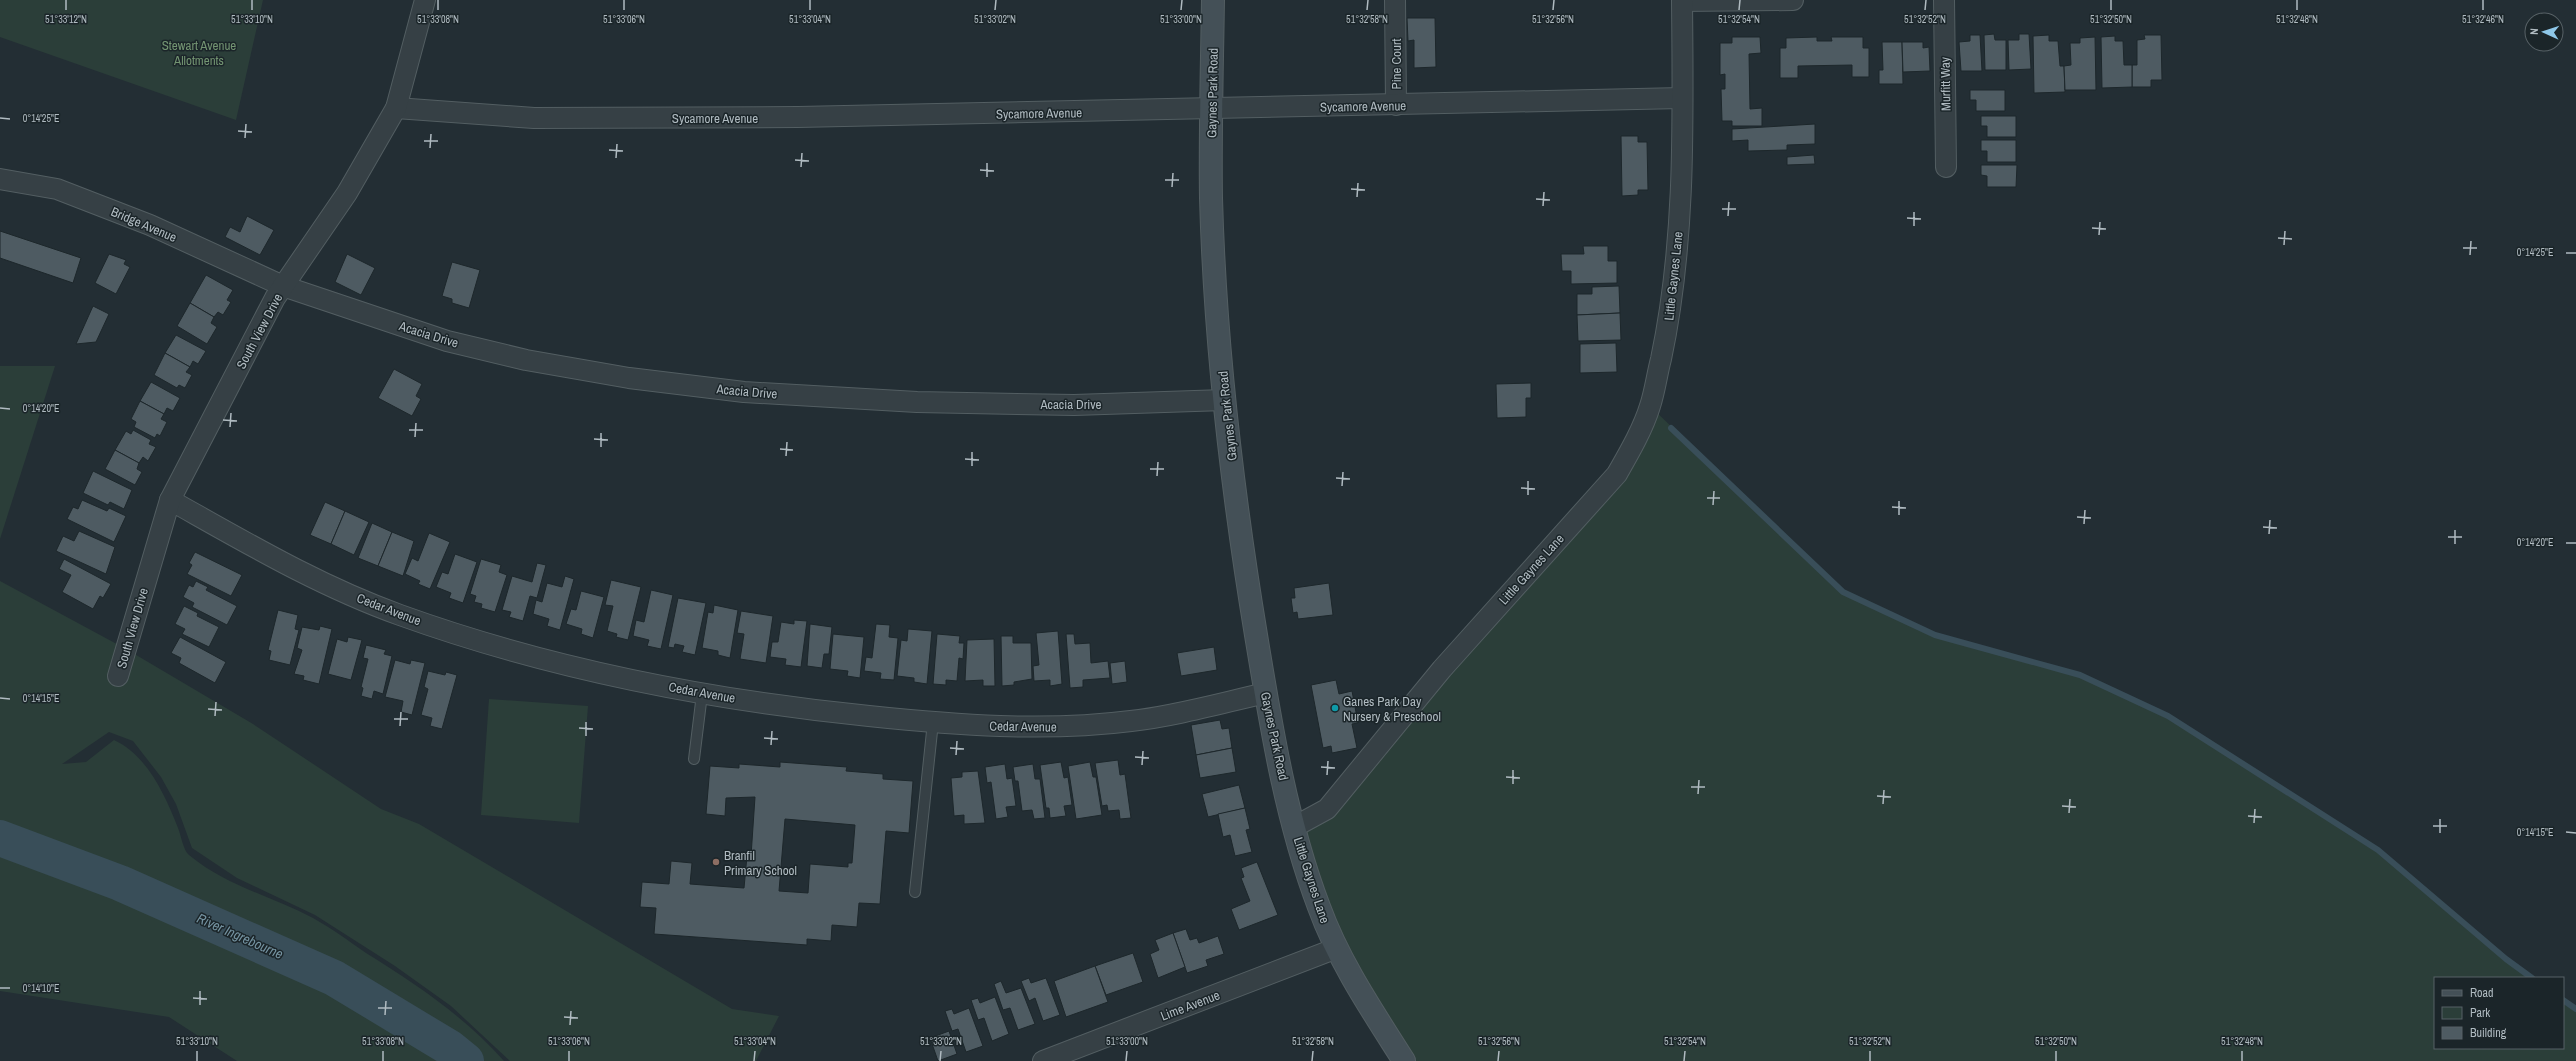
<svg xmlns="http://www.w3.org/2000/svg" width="2576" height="1061" viewBox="0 0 2576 1061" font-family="'Archivo Narrow',sans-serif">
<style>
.green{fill:#2b3e39}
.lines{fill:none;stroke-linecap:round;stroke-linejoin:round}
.stream{stroke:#394e59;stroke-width:6}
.river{stroke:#394e59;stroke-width:36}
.building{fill:#4e5b62;stroke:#1d272b;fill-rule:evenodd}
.lane-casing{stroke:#535e62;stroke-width:12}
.street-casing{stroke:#535e62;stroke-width:22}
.secondary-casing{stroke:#535e62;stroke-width:24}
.lane{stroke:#364045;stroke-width:10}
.street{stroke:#364045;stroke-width:20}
.secondary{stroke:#445057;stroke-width:22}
.ticks{fill:none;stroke:#b0bbc1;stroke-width:1.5}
.culture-dot{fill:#0f9aa8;stroke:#1b2529;stroke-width:1.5}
.education-dot{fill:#8d6e63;stroke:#1b2529;stroke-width:1.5}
.labels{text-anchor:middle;stroke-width:3;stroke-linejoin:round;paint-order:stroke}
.park-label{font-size:13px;fill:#739472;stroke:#1b2529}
.street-label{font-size:13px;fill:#b0bbc1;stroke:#1b2529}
.poi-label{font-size:13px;fill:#b0bbc1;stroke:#1b2529;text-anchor:start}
.water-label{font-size:14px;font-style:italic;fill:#7593a1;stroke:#1b2529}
.ticks-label{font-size:10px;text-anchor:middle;fill:#b0bbc1;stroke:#1b2529;stroke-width:3;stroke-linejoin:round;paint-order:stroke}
</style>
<rect width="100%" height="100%" fill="#232e34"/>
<g class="green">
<polygon points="0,0 263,0 236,120 0,37"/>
<polygon points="0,366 55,366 0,539"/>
<polygon points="1650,406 1843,592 1935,635 2080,675 2168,716 2378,850 2506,959 2532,978 2435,978 2435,1048 2563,1048 2563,1000 2576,1009 2576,1061 1404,1061 1362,994 1294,827 1327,809 1617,474"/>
<path d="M0,581L126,649L253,724L381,809L419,824L732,1009L779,1016L756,1061H510L451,1006L395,966L315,915L237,878L192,848L176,804L161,777L133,741L109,732L62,764L86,762L114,740C147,755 165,795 178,828C181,835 183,850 189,855C226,886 272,896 313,918C331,928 349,941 366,953C416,984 465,1017 504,1061H237L169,1017L0,991Z"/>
<polygon points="489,699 588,706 579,823 481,815"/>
</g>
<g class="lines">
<g class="stream">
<polyline points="1671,428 1843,592 1935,635 2080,675 2168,716 2378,850 2506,959 2532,978"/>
<polyline points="2563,1000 2576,1009"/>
</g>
<polyline class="river" points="0,838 120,883 334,978 450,1048 466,1061"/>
</g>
<g class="building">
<polygon points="1407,18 1435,18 1436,67 1414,68 1414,40 1408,41"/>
<polygon points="1994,34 1995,40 2006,40 2006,70 1985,70 1984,35"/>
<polygon points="2019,34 2029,34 2031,69 2009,70 2008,40 2019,40"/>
<polygon points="1970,35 1980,35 1982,71 1961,71 1959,42 1970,41"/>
<polygon points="2049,35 2049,41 2058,41 2060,66 2064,66 2065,92 2034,93 2033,36"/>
<polygon points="2144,35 2161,35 2162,80 2151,80 2151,87 2132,87 2132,65 2137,65 2137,40 2145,39"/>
<polygon points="2115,36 2115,41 2123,41 2124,65 2132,65 2132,87 2102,88 2101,37"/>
<polygon points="1732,37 1760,37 1761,53 1749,54 1750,109 1762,108 1762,126 1732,126 1732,121 1722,121 1721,89 1725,89 1725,74 1720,75 1720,43 1732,43"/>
<polygon points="1817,37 1817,41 1832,41 1831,37 1863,37 1863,48 1869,48 1869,77 1852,77 1852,65 1798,66 1798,78 1780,78 1780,48 1786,48 1786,38"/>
<polygon points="2095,37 2096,90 2065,90 2064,66 2071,65 2070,43 2080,43 2080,38"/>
<polygon points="1882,42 1902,42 1903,84 1879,84 1879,70 1883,70"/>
<polygon points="1902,42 1923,42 1923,48 1929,47 1930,71 1903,72"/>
<polygon points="1970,90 2005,90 2005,111 1976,111 1976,100 1970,100"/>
<polygon points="1981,116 2016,116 2016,137 1987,137 1987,126 1981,126"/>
<polygon points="1815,124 1815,144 1787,145 1787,150 1748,151 1748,140 1732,141 1732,129"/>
<polygon points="1621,136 1638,136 1638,142 1647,142 1648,190 1638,190 1638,195 1622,196"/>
<polygon points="1981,140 2016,140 2016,162 1987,162 1987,151 1981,151"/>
<polygon points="1814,155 1815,164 1787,165 1787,157"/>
<polygon points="1981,165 2017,165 2016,187 1987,187 1987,176 1981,175"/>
<polygon points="247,216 274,230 260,255 225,237 230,227 240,232"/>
<polygon points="0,231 81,258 73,283 0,258"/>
<polygon points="1583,246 1608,246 1608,261 1617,261 1617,283 1571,284 1571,271 1562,271 1561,254 1584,254"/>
<polygon points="109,254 126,260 124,264 130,267 116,294 95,283"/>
<polygon points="347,254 375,268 361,295 335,282"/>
<polygon points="452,262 480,270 469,308 452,303 452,299 442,296"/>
<polygon points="206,275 233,290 227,300 231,302 223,315 218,312 214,317 190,303"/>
<polygon points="1619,286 1620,313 1577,315 1577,294 1592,294 1592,287"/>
<polygon points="190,303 214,317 211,323 217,327 207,344 177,326"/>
<polygon points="93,306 109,314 96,342 76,344"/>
<polygon points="1620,313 1621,340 1578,341 1577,315"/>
<polygon points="176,335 206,351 198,364 193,361 190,367 165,353"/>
<polygon points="1616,343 1617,372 1580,373 1580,344"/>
<polygon points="165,353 190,367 186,372 192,375 185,388 179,385 177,388 154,375"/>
<polygon points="394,369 422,384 416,396 421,399 412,416 378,398"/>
<polygon points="151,382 180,398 173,411 167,408 164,414 140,401"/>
<polygon points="1531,383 1531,398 1526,398 1526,417 1497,418 1496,384"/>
<polygon points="140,401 164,414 161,419 167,422 160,436 157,434 155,438 134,427 136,422 131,419"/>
<polygon points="133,430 151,440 149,444 156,447 148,461 143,457 139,463 115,450 126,431 131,434"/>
<polygon points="115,450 139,463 137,469 142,472 135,485 105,469"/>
<polygon points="93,471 132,490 124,509 110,502 108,505 83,493"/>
<polygon points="82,500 107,511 109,508 126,516 114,542 67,519 73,507 78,509"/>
<polygon points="325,502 345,511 331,544 310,535"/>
<polygon points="345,511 369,522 354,555 331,544"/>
<polygon points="372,523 392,532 378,566 358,558"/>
<polygon points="79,531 115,547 106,574 56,551 63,536 74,541"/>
<polygon points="392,532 414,541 403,576 378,566"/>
<polygon points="429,533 450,542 430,589 418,584 420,581 405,574 412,558 418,561"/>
<polygon points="195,552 242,575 231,596 187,574 192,565 189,563"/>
<polygon points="455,554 477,562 463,603 449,598 451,593 436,587 442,572 448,574"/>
<polygon points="64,559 111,584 103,598 100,596 93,609 62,592 71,575 59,569"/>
<polygon points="481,559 501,565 499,572 507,575 495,612 481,608 482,604 474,602 476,596 470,594"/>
<polygon points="537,563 546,565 537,598 530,596 523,621 509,617 511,612 502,610 512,576 532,582"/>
<polygon points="565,576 574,579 560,630 547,626 549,619 533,614 536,600 542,602 547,583 562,587"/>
<polygon points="611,580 641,587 628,640 616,637 617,634 607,631 613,606 605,605"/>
<polygon points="196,581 208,587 206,590 237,606 227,625 192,607 194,603 183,597 189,585 193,587"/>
<polygon points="1329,583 1333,615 1298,619 1297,612 1293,613 1291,598 1295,598 1294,588"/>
<polygon points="651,590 673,595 661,649 647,646 649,640 633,636 636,620 644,622"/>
<polygon points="581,591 604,597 593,638 581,634 582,629 566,624 571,609 576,610"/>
<polygon points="678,598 706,603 695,655 682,652 684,646 675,644 674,648 668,647"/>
<polygon points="714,605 738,610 730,658 718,655 718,651 702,648 708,612 713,613"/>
<polygon points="184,606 198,613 197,616 219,627 209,647 182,634 185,629 175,624"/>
<polygon points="278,610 298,615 295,629 299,630 290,665 269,660 271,651 268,650"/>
<polygon points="741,611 773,616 766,663 740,659 744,634 737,633"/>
<polygon points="794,620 807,621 801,667 785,665 786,659 770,657 772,642 778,642 781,622 794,624"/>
<polygon points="810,624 832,627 829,654 824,654 822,668 807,666"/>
<polygon points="876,624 890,625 889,637 898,638 894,680 880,679 881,673 864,671 866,657 872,658"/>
<polygon points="320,626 332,629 319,684 303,680 304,676 294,674 302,650 297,648 302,627 319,630"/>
<polygon points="908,629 932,631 927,684 914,682 914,678 897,676 901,640 907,641"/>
<polygon points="1058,631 1062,684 1050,686 1050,680 1034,681 1033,666 1039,665 1036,633"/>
<polygon points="833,634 864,637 860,678 847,676 848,671 830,669"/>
<polygon points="937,634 960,636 959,643 964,643 963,659 959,658 957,681 946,680 946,685 933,684"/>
<polygon points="1066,634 1074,634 1075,644 1090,643 1091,663 1108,661 1110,678 1083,680 1083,687 1070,688"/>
<polygon points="1001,636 1013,636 1013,643 1031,643 1032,679 1014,682 1014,685 1002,686"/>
<polygon points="180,637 226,662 215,683 179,663 181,658 171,653"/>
<polygon points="348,637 362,640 351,680 328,674 337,639 347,642"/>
<polygon points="994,639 995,686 983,686 983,680 965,681 967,640"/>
<polygon points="366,645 386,650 384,654 392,656 383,694 374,691 372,699 361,696 363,688 361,687 368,659 363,658"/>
<polygon points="1214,647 1217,670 1181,676 1177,653"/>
<polygon points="395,660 410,664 411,660 425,663 412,715 401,712 403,701 385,697"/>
<polygon points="1125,661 1127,682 1112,684 1110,663"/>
<polygon points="428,671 445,675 446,672 457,675 442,729 430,726 432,718 421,715 428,689 424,687"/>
<polygon points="1336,680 1339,694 1352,691 1358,723 1352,724 1357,748 1332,753 1331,746 1323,748 1311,685"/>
<polygon points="1220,720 1222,729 1229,728 1232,748 1196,755 1191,725"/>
<polygon points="1232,748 1236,772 1200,778 1196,755"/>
<polygon points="1118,760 1120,775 1125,774 1131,818 1120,819 1119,810 1108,811 1107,805 1102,806 1095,763"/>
<path d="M780,762L847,767L846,771L883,774V779L913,781L909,833L886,831L880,904L859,903L857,927L832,925L831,941L807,939V945L654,934L656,908L640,907L642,882L669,884L671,861L692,863L690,884L744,888L747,856H751L755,797L726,798L725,816L706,814L710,766L739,768V764L780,767ZM785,819L855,825L852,863H848V867L810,864L808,893L779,891Z"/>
<polygon points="1061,762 1064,778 1068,777 1072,805 1064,806 1066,816 1050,818 1049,808 1046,808 1040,765"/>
<polygon points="1090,762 1093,777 1096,777 1102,815 1076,819 1068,766"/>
<polygon points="1005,764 1007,779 1012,778 1016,806 1006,807 1008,817 996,819 991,782 987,783 985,767"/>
<polygon points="1033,764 1035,779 1040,779 1045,818 1034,819 1032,810 1022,811 1018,781 1015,781 1013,767"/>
<polygon points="978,771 985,823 964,824 964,815 954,816 951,778 962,777 962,772"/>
<polygon points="1239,785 1245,808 1208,817 1202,794"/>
<polygon points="1245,808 1250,829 1246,830 1252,852 1235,856 1230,835 1223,837 1218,814"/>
<polygon points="1257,862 1278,915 1239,930 1231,909 1250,901 1241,878 1244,877 1241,868"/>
<polygon points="1186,929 1190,940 1197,938 1199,943 1218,936 1224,954 1206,960 1208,966 1187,973 1173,933"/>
<polygon points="1173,933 1185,967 1158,978 1150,954 1159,950 1155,940"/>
<polygon points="1133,953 1143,982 1106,995 1095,966"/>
<polygon points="1095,966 1108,1002 1066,1017 1054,981"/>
<polygon points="1029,978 1031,983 1046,978 1060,1015 1043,1021 1035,998 1029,1001 1021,981"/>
<polygon points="1001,981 1006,993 1021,988 1035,1024 1018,1030 1010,1008 1003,1010 994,984"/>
<polygon points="995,997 1009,1034 992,1041 984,1018 978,1020 971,1000 978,998 980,1003"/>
<polygon points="969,1008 983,1046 966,1052 958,1029 952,1031 945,1011 952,1009 954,1014"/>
<polygon points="949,1031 957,1054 938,1061 930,1038"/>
</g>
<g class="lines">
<g class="lane-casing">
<g id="lane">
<polyline points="694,759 702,694"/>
<polyline points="915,892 933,722"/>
</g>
</g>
<g class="street-casing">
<g id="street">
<polyline points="1395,0 1396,105"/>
<polyline points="1944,0 1946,167"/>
<polyline points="1682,1 1793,0"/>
<polyline points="396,108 534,118 798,117 1682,98"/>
<polyline points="0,179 57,189 150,225 283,286 447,341 526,360 629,378 744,392 917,402 1074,405 1225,400"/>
<path d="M170,500C245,542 319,586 400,615C550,669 710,700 869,716C956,725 1044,732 1131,721C1176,716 1221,703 1266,693"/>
<polyline points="118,676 170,500 275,298 347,193 396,108 425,0"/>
<path d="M1294,827L1327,809L1442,669L1617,474C1629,453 1643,429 1650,406C1655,391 1657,374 1661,359C1686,241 1683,119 1682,0"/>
<polyline points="1043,1061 1337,948"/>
</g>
</g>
<g class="secondary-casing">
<path id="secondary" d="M1213,0C1212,66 1210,132 1211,198C1215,344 1232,490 1256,635C1271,726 1286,820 1319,907C1339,962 1373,1012 1404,1061"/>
</g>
<use href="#lane" class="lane"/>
<use href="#street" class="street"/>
<use href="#secondary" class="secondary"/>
</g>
<path class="ticks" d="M66,10V0M252,10V0M438,10V0M624,10V0M810,10V0M995,10L996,0M1181,10L1182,0M1367,10L1368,0M1553,10L1554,0M1739,10L1740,0M1925,10L1926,0M2111,10V0M2297,10V0M2483,10V0M0,118L10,119M238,131L252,132M245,138L246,124M424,141H438M430,148L431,134M609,150L623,151M616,158L617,144M795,160L809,161M801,167L802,153M980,170L994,171M987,177V163M1165,180H1179M1172,187L1173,173M1351,189L1365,190M1357,197L1358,183M1536,199L1550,200M1543,206L1544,192M1722,209H1736M1728,216L1729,202M1907,218L1921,219M1914,226V212M2092,228L2106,229M2099,235L2100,222M2278,238L2292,239M2284,245L2285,231M2463,248H2477M2566,253H2576M2470,255L2471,241M0,408L10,409M223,420L237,421M230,427L231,413M409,430H423M415,437L416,423M594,439L608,440M601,447V433M780,449L793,450M786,456L787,442M965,459L979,460M972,466V452M1150,469H1164M1157,476L1158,462M1336,478L1350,479M1342,486L1343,472M1521,488L1535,489M1528,495V481M1707,498H1720M1713,505L1714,491M1892,507L1906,508M1899,515V501M2077,517L2091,518M2084,524L2085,510M2263,527L2277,528M2269,534L2270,520M2448,537H2462M2566,543H2576M2455,544V530M0,698L10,699M208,709L222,710M215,716L216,702M394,719H408M400,726L401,712M579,728L593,729M586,736V722M764,738L778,739M771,745L772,731M950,748L964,749M956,755L957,741M1135,757L1149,758M1142,765L1143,751M1321,767L1335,768M1327,775L1328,761M1506,777L1520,778M1513,784V770M1691,787H1705M1698,794L1699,780M1877,796L1891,797M1883,804L1884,790M2062,806L2076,807M2069,813L2070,799M2248,816L2262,817M2254,823L2255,809M2433,826H2447M2566,832L2576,833M2440,833V819M0,988H10M193,998L207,999M200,1005V991M378,1008H392M385,1015L386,1001M564,1017L578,1018M570,1025L571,1011M197,1061V1051M383,1061V1051M569,1061V1051M754,1061L755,1051M940,1061L941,1051M1126,1061L1127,1051M1312,1061L1313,1051M1498,1061L1499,1051M1684,1061L1685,1051M1870,1061V1051M2056,1061V1051M2242,1061V1051"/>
<circle class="culture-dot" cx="1335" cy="708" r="4"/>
<circle class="education-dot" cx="716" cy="862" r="4"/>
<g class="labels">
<g class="park-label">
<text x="199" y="50">Stewart Avenue<tspan x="199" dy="15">Allotments</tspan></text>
</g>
<g class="street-label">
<text transform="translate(1396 64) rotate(-90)" y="5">Pine Court</text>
<text transform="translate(1945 84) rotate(-91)" y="5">Murfitt Way</text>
<text transform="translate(1212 93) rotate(-89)" y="5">Gaynes Park Road</text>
<text transform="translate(1363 106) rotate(-1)" y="5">Sycamore Avenue</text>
<text transform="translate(1039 113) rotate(-1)" y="5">Sycamore Avenue</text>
<text x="715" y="123">Sycamore Avenue</text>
<text transform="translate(144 224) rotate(23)" y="5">Bridge Avenue</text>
<text transform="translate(1673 276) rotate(-84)" y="5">Little Gaynes Lane</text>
<text transform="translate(259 331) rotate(-62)" y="5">South View Drive</text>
<text transform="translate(429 334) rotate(17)" y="5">Acacia Drive</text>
<text transform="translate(747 391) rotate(5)" y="5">Acacia Drive</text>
<text x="1071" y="409">Acacia Drive</text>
<text transform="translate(1227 416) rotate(-96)" y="5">Gaynes Park Road</text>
<text transform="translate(1531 569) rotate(-48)" y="5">Little Gaynes Lane</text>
<text transform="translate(389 609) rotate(21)" y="5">Cedar Avenue</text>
<text transform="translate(132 628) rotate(-74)" y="5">South View Drive</text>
<text transform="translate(702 692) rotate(10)" y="5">Cedar Avenue</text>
<text transform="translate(1023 726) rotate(1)" y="5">Cedar Avenue</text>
<text transform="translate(1275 736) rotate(78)" y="5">Gaynes Park Road</text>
<text transform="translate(1312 880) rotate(72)" y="5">Little Gaynes Lane</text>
<text transform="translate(1190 1005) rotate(-21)" y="5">Lime Avenue</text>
</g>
<g class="poi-label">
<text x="1343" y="706">Ganes Park Day<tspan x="1343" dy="15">Nursery &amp; Preschool</tspan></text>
<text x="724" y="860">Branfil<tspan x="724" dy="15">Primary School</tspan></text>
</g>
<g class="water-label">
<text transform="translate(240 936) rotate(24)" y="5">River Ingrebourne</text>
</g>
</g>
<g class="ticks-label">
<text x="66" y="23">51°33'12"N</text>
<text x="252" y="23">51°33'10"N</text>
<text x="438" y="23">51°33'08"N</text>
<text x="624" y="23">51°33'06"N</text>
<text x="810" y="23">51°33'04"N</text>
<text x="995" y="23">51°33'02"N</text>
<text x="1181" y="23">51°33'00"N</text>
<text x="1367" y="23">51°32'58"N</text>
<text x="1553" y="23">51°32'56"N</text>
<text x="1739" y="23">51°32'54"N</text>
<text x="1925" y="23">51°32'52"N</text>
<text x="2111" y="23">51°32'50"N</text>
<text x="2297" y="23">51°32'48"N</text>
<text x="2483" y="23">51°32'46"N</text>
<text x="41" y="122">0°14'25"E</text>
<text x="2535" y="256">0°14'25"E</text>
<text x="41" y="412">0°14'20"E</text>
<text x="2535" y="546">0°14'20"E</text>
<text x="41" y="702">0°14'15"E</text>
<text x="2535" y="836">0°14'15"E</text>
<text x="41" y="992">0°14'10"E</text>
<text x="197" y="1045">51°33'10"N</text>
<text x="383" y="1045">51°33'08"N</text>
<text x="569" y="1045">51°33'06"N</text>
<text x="755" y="1045">51°33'04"N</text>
<text x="941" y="1045">51°33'02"N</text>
<text x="1127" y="1045">51°33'00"N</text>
<text x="1313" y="1045">51°32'58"N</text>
<text x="1499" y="1045">51°32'56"N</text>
<text x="1685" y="1045">51°32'54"N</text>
<text x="1870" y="1045">51°32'52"N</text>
<text x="2056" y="1045">51°32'50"N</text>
<text x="2242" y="1045">51°32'48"N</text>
</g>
<rect x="2434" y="977" width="130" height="72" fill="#1b2529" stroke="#576166"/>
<rect x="2442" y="990" width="20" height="6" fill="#445057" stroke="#576166"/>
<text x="2470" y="997" font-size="12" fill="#b0bbc1">Road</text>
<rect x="2442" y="1007" width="20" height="12" fill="#2b3e39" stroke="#576166"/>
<text x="2470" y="1017" font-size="12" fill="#b0bbc1">Park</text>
<rect x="2442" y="1027" width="20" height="12" fill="#4e5b62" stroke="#576166"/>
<text x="2470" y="1037" font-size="12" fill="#b0bbc1">Building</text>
<g transform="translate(2544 32) rotate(273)"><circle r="19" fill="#1b2529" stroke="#576166"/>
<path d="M0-3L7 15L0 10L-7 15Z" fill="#8ec7e8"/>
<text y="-6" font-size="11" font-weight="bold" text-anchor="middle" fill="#b0bbc1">N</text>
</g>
</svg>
